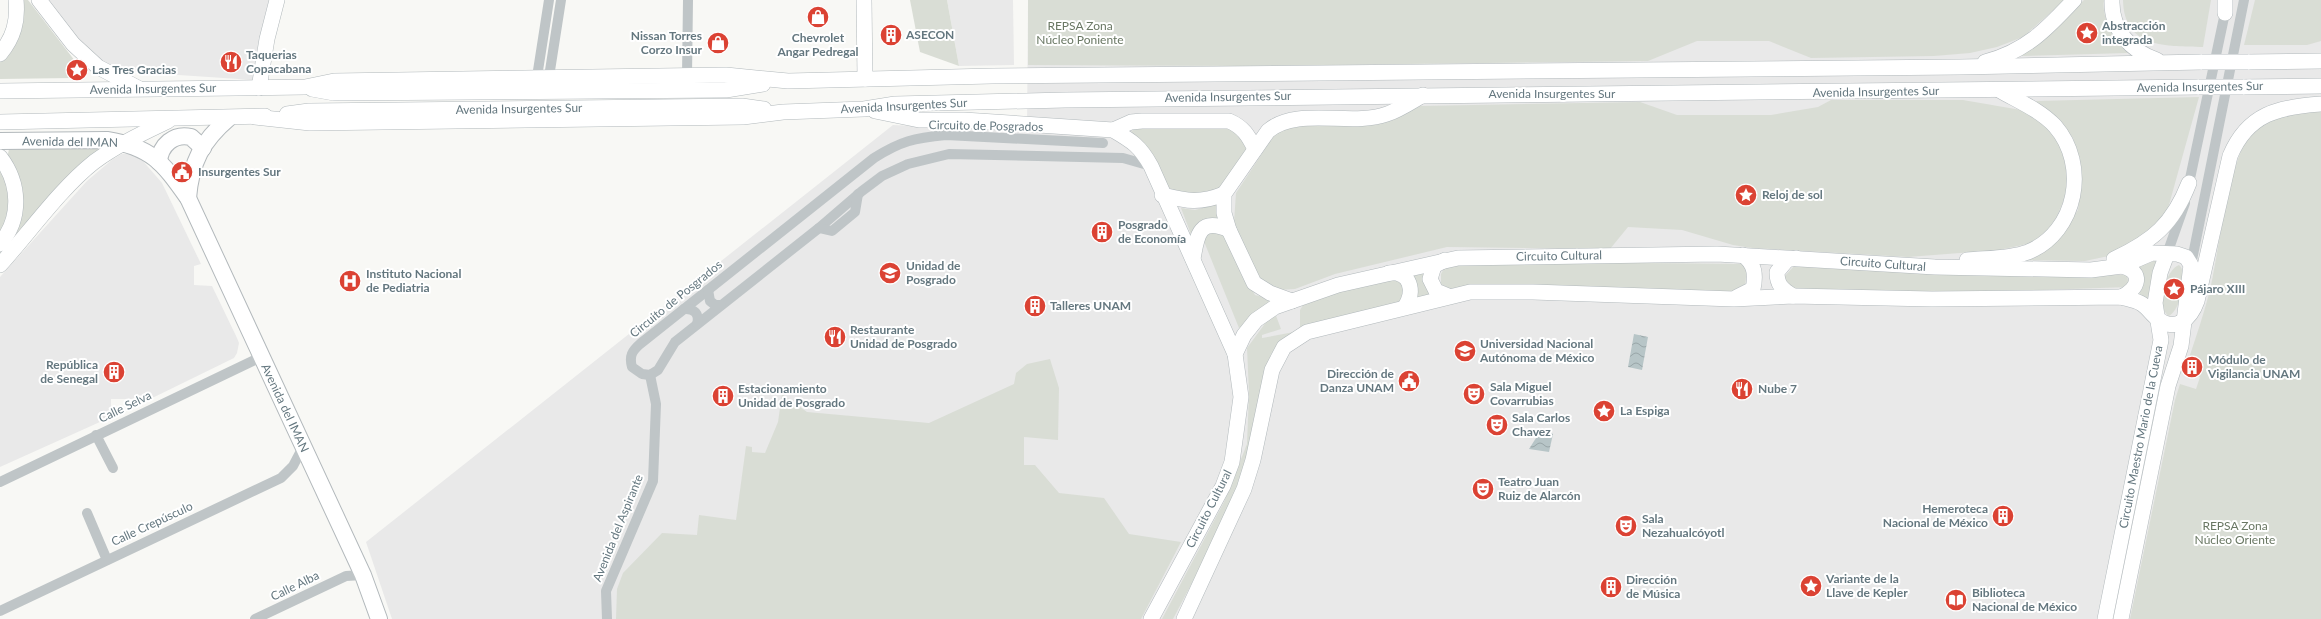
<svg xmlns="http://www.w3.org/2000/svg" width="2321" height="619" viewBox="0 0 2321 619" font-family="Lato,sans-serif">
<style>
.built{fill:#e9e9e9}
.grass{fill:#d9ddd5}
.water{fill:url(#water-waves)}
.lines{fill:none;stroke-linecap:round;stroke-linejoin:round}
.secondary-casing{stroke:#b2b9bc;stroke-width:16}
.primary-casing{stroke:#b3b9bc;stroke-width:18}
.street{stroke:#bfc5c7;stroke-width:10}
.secondary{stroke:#fff;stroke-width:15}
.primary{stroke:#fff;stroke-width:16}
.secondary-bridge-casing{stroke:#b2b9bc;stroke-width:16;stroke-linecap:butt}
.secondary-bridge{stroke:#fff;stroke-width:15}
.labels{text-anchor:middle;stroke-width:4;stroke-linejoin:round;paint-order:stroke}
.park-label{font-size:12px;fill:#697763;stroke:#fff}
.poi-label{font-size:12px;font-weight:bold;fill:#64777f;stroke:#fff;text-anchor:start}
.street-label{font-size:12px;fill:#64777f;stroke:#fff}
</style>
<defs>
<pattern id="water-waves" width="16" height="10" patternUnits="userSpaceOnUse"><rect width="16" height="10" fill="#b7c5c7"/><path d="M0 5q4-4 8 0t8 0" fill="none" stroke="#98a5a7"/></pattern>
</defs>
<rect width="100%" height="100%" fill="#f8f8f5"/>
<g class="built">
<polygon points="46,0 269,0 254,80 118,71 89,54"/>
<polygon points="947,0 1013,0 1014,65 959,66"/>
<polygon points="1028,0 2321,0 2321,619 392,619 366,542 893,125 1027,131"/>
<polygon points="129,153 142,160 162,183 201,264 194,266 194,285 212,286 237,338 239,343 237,353 234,358 140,404 135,399 111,399 111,417 0,467 0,277 87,181 113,159 122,154"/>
</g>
<g class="grass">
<polygon points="19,0 28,0 75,61 72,78 0,79 0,61"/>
<polygon points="910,0 947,0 959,66 920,52"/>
<polygon points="1028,0 2065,0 2023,37 1997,47 1970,53 1934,56 1811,58 1769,41 1697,41 1648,61 1240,66 1028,65"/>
<path d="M2084,0H2104C2101,19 2116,40 2128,53L2021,56L2044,39Z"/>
<path d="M2123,0H2211L2203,47C2167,46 2124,49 2123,0Z"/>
<polygon points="2255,0 2321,0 2321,41 2307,45 2244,45"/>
<polygon points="2199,97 2167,212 2144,238 2118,254 2085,261 2013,260 2053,245 2078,210 2082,175 2073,138 2036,101"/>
<polygon points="1831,100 1963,100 2021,110 2043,122 2060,139 2070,172 2064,200 2053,225 2032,243 1999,250 1908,257 1752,248 1733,245 1682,230 1628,227 1610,249 1447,247 1335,274 1295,289 1278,290 1260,279 1249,260 1234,222 1236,193 1279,128 1395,117 1420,106 1640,102 1677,115 1771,115 1818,107"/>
<path d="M2321,110V619H2130L2175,400L2180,384L2196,389L2200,377L2196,376L2201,362L2189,358C2196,337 2203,316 2209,294C2218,258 2229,157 2251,134C2271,115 2295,113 2321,110Z"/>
<polygon points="1225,125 1235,130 1249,152 1225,189 1188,197 1167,187 1142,143 1131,132 1136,127"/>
<path d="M9,149H105L0,256V251C19,217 33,194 7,159Z"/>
<polygon points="0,171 7,183 10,213 0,234"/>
<polygon points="1218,204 1221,222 1192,237 1181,208 1195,210"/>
<polygon points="1210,229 1222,230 1255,295 1275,300 1239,328 1203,239"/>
<polygon points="2157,260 2149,299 2139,295 2143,283 2137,267"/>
<polygon points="1463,261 1747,264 1745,289 1732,296 1448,288 1441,284 1441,274 1446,265"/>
<path d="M2179,265C2189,273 2181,309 2169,316C2155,308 2165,270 2179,265Z"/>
<polygon points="1794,266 1965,272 2127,275 2129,287 1976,292 1801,293 1789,290 1784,277"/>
<polygon points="1428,268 1436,295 1417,299 1411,271"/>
<polygon points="1398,278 1406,288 1404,302 1302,328 1271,354 1250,457 1231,509 1173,619 1162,619 1224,502 1247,444 1249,393 1247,348 1272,314 1275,313 1281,329 1262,335 1262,338 1294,332 1300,328 1300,310 1306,300"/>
<polygon points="1050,359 1059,388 1058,440 1024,437 1024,465 1035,465 1059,493 1104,498 1129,534 1181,542 1141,619 616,619 617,589 623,573 662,533 697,535 699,515 736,520 746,446 752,447 752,452 765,453 778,422 782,394 807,412 929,423 1014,384 1016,373 1027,364"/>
</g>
<g class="water">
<polygon points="1634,334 1648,337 1642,370 1628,367"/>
<polygon points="1548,431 1553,434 1549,452 1529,449 1536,438"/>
</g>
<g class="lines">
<g class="secondary-casing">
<g id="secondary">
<polyline points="39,0 73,44 98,67 138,88"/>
<polyline points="864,0 865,79"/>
<path d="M2112,0C2111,29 2130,51 2157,60"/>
<polyline points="2225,13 2225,0"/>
<path d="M0,54C14,37 18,21 16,0"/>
<path d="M1985,62C2026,51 2046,30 2074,0"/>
<polyline points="2248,62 2321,61"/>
<polyline points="2243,87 2321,86"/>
<polyline points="259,88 267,39 277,0"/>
<polyline points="312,89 334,93 726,90 763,84"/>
<polyline points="0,91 305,87 334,81 726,75 788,81 992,76 1960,67 2202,62"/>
<path d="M875,111L919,120H964L1113,130C1132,141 1140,146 1151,166L1235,354"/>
<polyline points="287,114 309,111 742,106 764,109"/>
<polyline points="255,117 310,123 743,117 783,112 864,109 895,104 1065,100 2199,87"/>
<polyline points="0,122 265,116"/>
<path d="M1113,130L1131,122L1142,121H1229C1243,127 1248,135 1255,149"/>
<path d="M0,157C20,183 22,218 0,244"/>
<path d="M1162,195C1187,201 1199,204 1224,194"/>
<path d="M1193,259C1197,234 1200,217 1229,230"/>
<path d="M2114,259C2153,241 2173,224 2189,183"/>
<polyline points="1445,260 1434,266 1430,279 1436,291 1448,296"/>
<path d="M1967,260C1987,258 2009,259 2028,252C2077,232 2089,165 2055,126C2040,110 2018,101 1999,90"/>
<path d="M0,265C29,233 60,189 94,162C117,145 143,133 168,121"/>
<path d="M1389,273C1411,271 1415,291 1405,307"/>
<path d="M1793,296C1782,289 1777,285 1777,272L1787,260L1796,258"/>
<path d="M1737,297L1753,289C1756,275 1755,264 1743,255"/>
<path d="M2121,297C2139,289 2144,272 2122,266"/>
<path d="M1292,301L1270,293L1254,283L1229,230L1224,213V194L1268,131C1297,106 1351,127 1387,114C1399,110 1411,102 1423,95"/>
<polyline points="1151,619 1223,486 1232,462 1241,397 1235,354 1244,335 1256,320 1275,307 1338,285 1458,258 1717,254 1935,267 2091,270 2122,266 2152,253 2177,254 2186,257 2191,265 2181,346 2168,386 2121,619"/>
<path d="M1184,619L1244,489L1253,460L1272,370L1284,347L1307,332L1470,292H1533L1734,299L1793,296L1932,299L2121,297C2128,299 2136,300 2142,304C2148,308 2152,315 2158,319C2176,333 2191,318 2197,301L2230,156C2248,113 2279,107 2321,104"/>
<polyline points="2105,619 2161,340 2155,303 2160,273 2167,254"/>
</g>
</g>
<g class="primary-casing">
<g id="primary">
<path d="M0,141L107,140C152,147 163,163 188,198L363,575L379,619"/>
<path d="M159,162C160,145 174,133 191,137L203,148"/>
<path d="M188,198C191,162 202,141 229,118"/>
</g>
</g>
<g class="street">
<polyline points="687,76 688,0"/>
<polyline points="537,77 549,0"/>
<polyline points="549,77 561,0"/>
<path d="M1103,143L946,135C914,138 901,141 874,158L640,344C632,351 629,356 632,367L642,374L650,375L658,370L675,342L819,228L862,191L882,176L908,164L949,154L1123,158L1151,166"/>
<polyline points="2188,188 2226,8"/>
<polyline points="819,228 832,231 855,212 858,194"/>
<polyline points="2167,254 2185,203"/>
<polyline points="2191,265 2244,0"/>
<polyline points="708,290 710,301 715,305 721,305"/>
<path d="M684,309C694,308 700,314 697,324"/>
<polyline points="96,435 113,468"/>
<polyline points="0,482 261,357"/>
<polyline points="87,513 107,560"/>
<polyline points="0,611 281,478 293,466 303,447"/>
<polyline points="255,619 346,576 363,575"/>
<polyline points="607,619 606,591 653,481 656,404 650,375"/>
</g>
<use href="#secondary" class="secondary"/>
<use href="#primary" class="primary"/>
<g class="secondary-bridge-casing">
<g id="secondary-bridge">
<polyline points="2202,62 2248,62"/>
<polyline points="2199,87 2243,87"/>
</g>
</g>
<use href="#secondary-bridge" class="secondary-bridge"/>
</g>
<defs>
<g id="shop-disc" transform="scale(1.15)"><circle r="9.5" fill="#db4233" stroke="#fff"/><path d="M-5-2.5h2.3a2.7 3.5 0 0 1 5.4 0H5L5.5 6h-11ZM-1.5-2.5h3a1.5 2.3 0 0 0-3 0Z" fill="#fff"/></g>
<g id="sight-disc" transform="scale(1.15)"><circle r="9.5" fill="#db4233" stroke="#fff"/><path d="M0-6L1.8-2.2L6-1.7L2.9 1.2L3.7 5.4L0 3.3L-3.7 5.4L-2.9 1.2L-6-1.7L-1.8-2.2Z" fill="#fff"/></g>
<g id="building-disc" transform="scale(1.15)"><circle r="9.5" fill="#db4233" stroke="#fff"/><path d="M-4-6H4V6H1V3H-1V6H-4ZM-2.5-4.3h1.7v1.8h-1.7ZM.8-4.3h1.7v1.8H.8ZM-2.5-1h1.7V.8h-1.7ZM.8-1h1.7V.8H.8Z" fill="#fff"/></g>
<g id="restaurant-disc" transform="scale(1.15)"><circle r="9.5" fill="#db4233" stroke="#fff"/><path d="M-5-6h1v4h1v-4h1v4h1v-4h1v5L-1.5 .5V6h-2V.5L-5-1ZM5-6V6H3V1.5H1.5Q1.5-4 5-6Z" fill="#fff"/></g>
<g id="civic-disc" transform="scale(1.15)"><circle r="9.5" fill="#db4233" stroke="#fff"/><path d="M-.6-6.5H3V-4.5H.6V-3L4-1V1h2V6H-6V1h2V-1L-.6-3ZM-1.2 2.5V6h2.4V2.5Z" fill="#fff"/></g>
<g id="university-disc" transform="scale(1.15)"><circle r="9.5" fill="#db4233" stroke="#fff"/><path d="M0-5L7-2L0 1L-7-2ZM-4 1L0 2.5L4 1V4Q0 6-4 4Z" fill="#fff"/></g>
<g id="hospital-disc" transform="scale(1.15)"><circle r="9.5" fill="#db4233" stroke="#fff"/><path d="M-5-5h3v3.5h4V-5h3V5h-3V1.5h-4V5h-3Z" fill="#fff"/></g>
<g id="theatre-disc" transform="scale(1.15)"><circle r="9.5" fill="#db4233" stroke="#fff"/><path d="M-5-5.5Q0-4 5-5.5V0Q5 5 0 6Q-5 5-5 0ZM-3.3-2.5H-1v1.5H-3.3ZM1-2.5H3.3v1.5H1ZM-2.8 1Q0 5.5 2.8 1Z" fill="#fff"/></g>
<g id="library-disc" transform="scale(1.15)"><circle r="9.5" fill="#db4233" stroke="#fff"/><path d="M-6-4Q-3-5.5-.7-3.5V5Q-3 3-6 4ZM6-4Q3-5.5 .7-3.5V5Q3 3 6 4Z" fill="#fff"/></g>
</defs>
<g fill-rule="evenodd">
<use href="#shop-disc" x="818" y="17"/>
<use href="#sight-disc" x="2087" y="33"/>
<use href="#building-disc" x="891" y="35"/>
<use href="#shop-disc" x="718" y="43"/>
<use href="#restaurant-disc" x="231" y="62"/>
<use href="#sight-disc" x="77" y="70"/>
<use href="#civic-disc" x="182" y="172"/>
<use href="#sight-disc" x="1746" y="195"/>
<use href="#building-disc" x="1102" y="232"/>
<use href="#university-disc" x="890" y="273"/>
<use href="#hospital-disc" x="350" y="281"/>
<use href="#sight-disc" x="2174" y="289"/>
<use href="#building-disc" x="1035" y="306"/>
<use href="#restaurant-disc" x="835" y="337"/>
<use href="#university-disc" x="1465" y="351"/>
<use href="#building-disc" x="2192" y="367"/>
<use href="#building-disc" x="114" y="372"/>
<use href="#civic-disc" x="1409" y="381"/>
<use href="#restaurant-disc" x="1742" y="389"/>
<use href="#theatre-disc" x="1474" y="394"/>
<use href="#building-disc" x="723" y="396"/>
<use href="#sight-disc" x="1604" y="411"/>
<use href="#theatre-disc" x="1497" y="425"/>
<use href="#theatre-disc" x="1483" y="489"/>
<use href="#building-disc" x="2003" y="516"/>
<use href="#theatre-disc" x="1626" y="526"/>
<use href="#sight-disc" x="1811" y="586"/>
<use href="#building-disc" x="1611" y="587"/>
<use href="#library-disc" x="1956" y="600"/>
</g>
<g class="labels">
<g class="park-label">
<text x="1080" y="30">REPSA Zona<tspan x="1080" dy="14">Núcleo Poniente</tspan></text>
<text x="2235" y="530">REPSA Zona<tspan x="2235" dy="14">Núcleo Oriente</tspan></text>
</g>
<g class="poi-label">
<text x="2102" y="30">Abstracción<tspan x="2102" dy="14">integrada</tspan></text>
<text x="906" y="39">ASECON</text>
<text x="702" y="40" text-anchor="end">Nissan Torres<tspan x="702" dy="14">Corzo Insur</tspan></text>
<text x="818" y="42" text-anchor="middle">Chevrolet<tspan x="818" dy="14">Angar Pedregal</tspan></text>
<text x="246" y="59">Taquerias<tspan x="246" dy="14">Copacabana</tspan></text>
<text x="92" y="74">Las Tres Gracias</text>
<text x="198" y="176">Insurgentes Sur</text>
<text x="1762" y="199">Reloj de sol</text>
<text x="1118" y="229">Posgrado<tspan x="1118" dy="14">de Economía</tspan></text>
<text x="906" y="270">Unidad de<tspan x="906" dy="14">Posgrado</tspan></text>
<text x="366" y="278">Instituto Nacional<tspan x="366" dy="14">de Pediatria</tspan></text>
<text x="2190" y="293">Pájaro XIII</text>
<text x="1050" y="310">Talleres UNAM</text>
<text x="850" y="334">Restaurante<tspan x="850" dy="14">Unidad de Posgrado</tspan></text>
<text x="1480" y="348">Universidad Nacional<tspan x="1480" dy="14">Autónoma de México</tspan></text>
<text x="2208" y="364">Módulo de<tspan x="2208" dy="14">Vigilancia UNAM</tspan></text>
<text x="98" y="369" text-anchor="end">República<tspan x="98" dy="14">de Senegal</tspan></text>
<text x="1394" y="378" text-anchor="end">Dirección de<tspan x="1394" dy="14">Danza UNAM</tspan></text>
<text x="1490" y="391">Sala Miguel<tspan x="1490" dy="14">Covarrubias</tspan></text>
<text x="738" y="393">Estacionamiento<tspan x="738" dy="14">Unidad de Posgrado</tspan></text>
<text x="1758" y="393">Nube 7</text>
<text x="1620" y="415">La Espiga</text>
<text x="1512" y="422">Sala Carlos<tspan x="1512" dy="14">Chavez</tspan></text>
<text x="1498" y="486">Teatro Juan<tspan x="1498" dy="14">Ruiz de Alarcón</tspan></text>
<text x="1988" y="513" text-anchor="end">Hemeroteca<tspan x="1988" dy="14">Nacional de México</tspan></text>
<text x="1642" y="523">Sala<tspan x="1642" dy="14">Nezahualcóyotl</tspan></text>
<text x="1826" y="583">Variante de la<tspan x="1826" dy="14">Llave de Kepler</tspan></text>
<text x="1626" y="584">Dirección<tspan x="1626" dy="14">de Música</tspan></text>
<text x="1972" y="597">Biblioteca<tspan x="1972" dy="14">Nacional de México</tspan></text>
</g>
<g class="street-label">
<text transform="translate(2200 87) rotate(-1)" y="4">Avenida Insurgentes Sur</text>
<text transform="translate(153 89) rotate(-1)" y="4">Avenida Insurgentes Sur</text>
<text transform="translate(1876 92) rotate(-1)" y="4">Avenida Insurgentes Sur</text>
<text x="1552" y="98">Avenida Insurgentes Sur</text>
<text transform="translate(1228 97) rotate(-1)" y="4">Avenida Insurgentes Sur</text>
<text transform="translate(904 106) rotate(-3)" y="4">Avenida Insurgentes Sur</text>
<text transform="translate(519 109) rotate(-1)" y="4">Avenida Insurgentes Sur</text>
<text transform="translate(986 126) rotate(1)" y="4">Circuito de Posgrados</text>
<text transform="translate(70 142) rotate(1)" y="4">Avenida del IMAN</text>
<text transform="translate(1559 256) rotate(-1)" y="4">Circuito Cultural</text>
<text transform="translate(1883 264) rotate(4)" y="4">Circuito Cultural</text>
<text transform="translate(676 299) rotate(-39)" y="4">Circuito de Posgrados</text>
<text transform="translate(125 407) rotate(-26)" y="4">Calle Selva</text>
<text transform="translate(285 408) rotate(65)" y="4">Avenida del IMAN</text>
<text transform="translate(2141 437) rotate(-79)" y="4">Circuito Maestro Mario de la Cueva</text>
<text transform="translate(1209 509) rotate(-63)" y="4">Circuito Cultural</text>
<text transform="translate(152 524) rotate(-25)" y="4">Calle Crepúsculo</text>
<text transform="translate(618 528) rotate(-68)" y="4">Avenida del Aspirante</text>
<text transform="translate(295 586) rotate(-26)" y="4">Calle Alba</text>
</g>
</g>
</svg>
